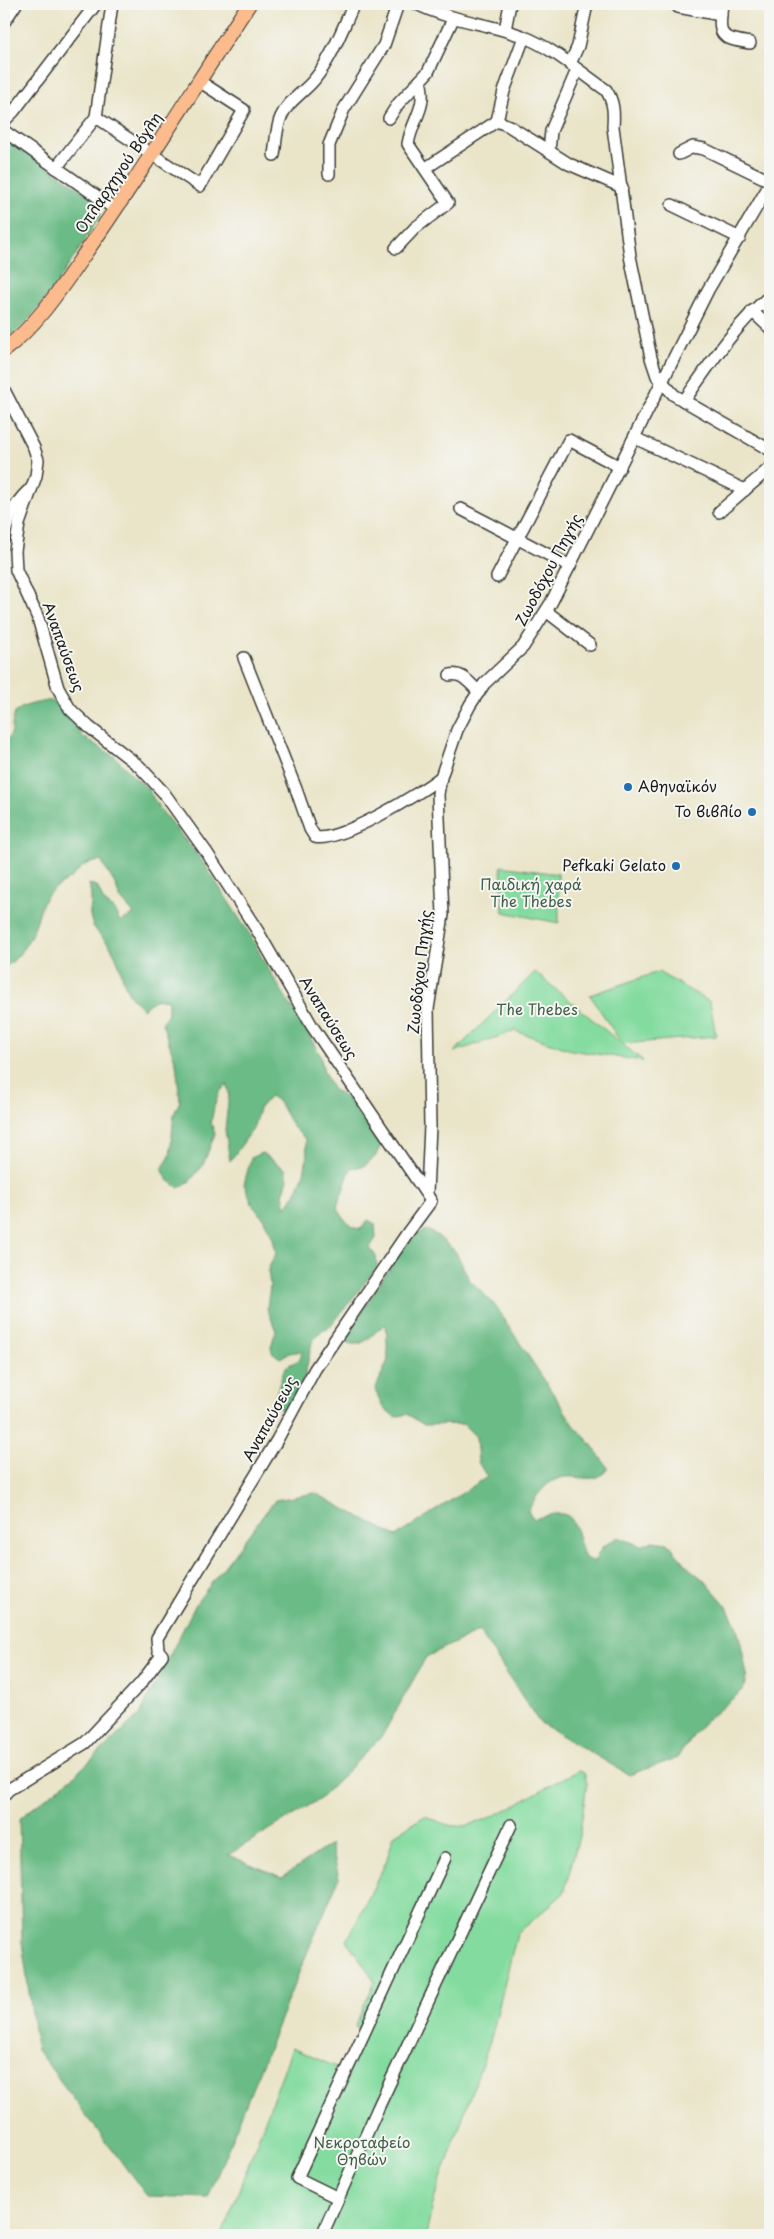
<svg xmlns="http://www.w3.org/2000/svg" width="774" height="2239" viewBox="0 0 774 2239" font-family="'Playpen Sans',sans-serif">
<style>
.green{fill:#83db9f;stroke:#507c5e}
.forest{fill:#6abb86;stroke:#436c51}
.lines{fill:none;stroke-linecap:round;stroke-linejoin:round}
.minor-casing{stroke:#3b3a36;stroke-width:14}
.major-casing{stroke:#3b3a36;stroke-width:16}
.minor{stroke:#fff;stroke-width:11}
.major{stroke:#fbbb8c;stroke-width:14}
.poi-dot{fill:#1f6fb2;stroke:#f6f6f2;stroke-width:2}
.labels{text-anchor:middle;stroke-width:4;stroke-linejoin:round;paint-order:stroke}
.street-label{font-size:15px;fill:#1c1c1c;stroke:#f6f6f2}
.poi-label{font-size:15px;fill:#1c1c1c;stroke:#f6f6f2;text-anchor:end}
.park-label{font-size:15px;fill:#405f4a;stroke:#f6f6f2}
</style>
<rect width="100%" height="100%" fill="#f6f6f2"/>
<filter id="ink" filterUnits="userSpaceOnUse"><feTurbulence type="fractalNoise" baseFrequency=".02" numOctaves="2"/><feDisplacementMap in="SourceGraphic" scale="10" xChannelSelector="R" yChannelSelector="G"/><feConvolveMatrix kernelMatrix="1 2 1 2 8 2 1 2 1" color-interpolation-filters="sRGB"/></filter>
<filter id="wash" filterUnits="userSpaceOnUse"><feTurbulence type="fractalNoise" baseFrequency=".0096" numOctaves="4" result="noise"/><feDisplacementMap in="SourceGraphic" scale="20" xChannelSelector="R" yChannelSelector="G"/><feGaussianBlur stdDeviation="1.12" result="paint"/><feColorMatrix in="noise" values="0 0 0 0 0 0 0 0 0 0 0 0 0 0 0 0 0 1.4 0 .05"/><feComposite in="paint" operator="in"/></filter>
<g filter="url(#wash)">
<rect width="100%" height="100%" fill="#eae5c9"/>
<g class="green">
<polygon points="501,866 558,874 559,923 503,912"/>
<polygon points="535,972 622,1044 590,995 658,972 710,1002 716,1036 622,1044 643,1061 571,1050 515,1031 454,1052"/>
<path d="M579,1771L584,1773L587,1783L580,1832L564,1893L517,1934L491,2038L435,2196L426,2235H222L292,2048L343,2070L361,2030L355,2026L375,1981L347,1941L386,1862L394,1835L425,1816C434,1819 444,1825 454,1826C482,1831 549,1782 579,1771Z"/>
</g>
<g class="forest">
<path d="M4,136L96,200L100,209V217C77,251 38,321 4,340Z"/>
<path d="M52,700L65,710L82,736L115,757L133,776L147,788L160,809L203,862L252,938L264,962L309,1035L320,1055L324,1072L332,1089L362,1108L377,1129L381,1145L375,1157L364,1166L351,1168L337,1207C343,1217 348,1228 361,1229L368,1220L375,1224L376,1238L369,1249L376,1255L377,1267L331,1326L322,1330L312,1342L305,1375L291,1404L280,1410L274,1400L285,1367L299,1360L303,1351L289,1353L280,1358L272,1352L271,1346L276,1331L267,1308L270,1286L268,1269L276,1254L273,1238L262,1216L253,1206L244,1184L251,1158L262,1153L285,1169L288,1179L283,1195L286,1207C302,1185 309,1167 306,1140L293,1127L279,1102L270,1096L259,1109L253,1129L230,1161L225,1130L229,1094L227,1084L219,1093L214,1107L211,1123L215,1134L203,1165L191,1180L179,1188L168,1180L162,1169L170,1156L174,1114L180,1101L176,1063L162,1023L168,1014V999L154,1000L143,1009C118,987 126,975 113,951C105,937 92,932 90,915C89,910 92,905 91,899C91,894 90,889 89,884L97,886L104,902L115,910L120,922L134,914L120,898L115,884L101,861C79,864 85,867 69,879C59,886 49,890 43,902C39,910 38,920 34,928C29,941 17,962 4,967V744C16,728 10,734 13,718C16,704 40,703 52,700Z"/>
<path d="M427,1230L438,1236L456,1252L469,1279L494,1304L574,1425L591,1444L608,1468C596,1487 577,1473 560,1478C544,1482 535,1498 528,1511L534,1519C581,1504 571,1523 585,1558L594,1562L602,1547L618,1537L641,1546L653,1541L668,1543L690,1569L705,1581L726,1605L736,1625L741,1644L747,1675L743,1690L702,1724L677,1758L629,1775L539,1722L479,1631L426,1657L382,1736L320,1799L228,1855L282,1877L331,1844L339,1878L302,1965L208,2198L147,2196L37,2050L22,1942L19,1819L74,1776L140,1714L197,1602L275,1500L315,1493L396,1536L487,1477L478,1462L476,1437L463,1424L424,1425L407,1414L395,1417L383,1407L375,1390L388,1360L386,1324C369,1335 364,1351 343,1341L396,1258L417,1233Z"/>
</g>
</g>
<g filter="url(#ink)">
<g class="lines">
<g class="minor-casing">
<g id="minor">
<path d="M417,4C451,21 487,23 522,36C553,48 579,71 606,90C614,102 614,113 613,127L630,256L651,358L657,376L674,395L770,450"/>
<path d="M722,4C718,36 719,38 750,43"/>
<polyline points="678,7 721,15"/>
<polyline points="4,22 16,4"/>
<polyline points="505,30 510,4"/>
<polyline points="570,64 578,46 587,4"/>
<polyline points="96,117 200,186 244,110 199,81"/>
<polyline points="389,118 398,104 428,72 453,19"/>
<polyline points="4,121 14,111 96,4"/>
<polyline points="497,121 504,91 524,37"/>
<polyline points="4,131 115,209"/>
<polyline points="549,151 551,131 577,70"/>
<polyline points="679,154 693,147 704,149 770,181"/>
<path d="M274,155C276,143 276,128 281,117C288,101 303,93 314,80C332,58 342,29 354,4"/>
<polyline points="56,168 96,117 112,4"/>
<polyline points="426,168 497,121 509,126 569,164 622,187"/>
<polyline points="329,174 329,145 344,109 384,45 398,4"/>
<polyline points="672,205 740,238"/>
<path d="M396,248L415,228L448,203L408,144C412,119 428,108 420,81"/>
<polyline points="752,311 770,328"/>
<polyline points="4,390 34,448 38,460 36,476 19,524 15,551 16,570 38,618 58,688 70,709 89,727 139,766 164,793 207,853 257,930 312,1026 431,1201 406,1235 315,1369 277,1440 157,1638 158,1650 162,1655 141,1683 85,1743 8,1790 4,1795"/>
<path d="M684,401C710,364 735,325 770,296"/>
<polyline points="635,438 745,490"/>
<polyline points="461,509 570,566"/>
<polyline points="719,512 770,468"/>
<path d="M4,537C8,519 14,504 28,491"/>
<polyline points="497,577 569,440 620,467"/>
<polyline points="546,611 590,645"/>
<path d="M244,658L296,789L310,829L315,837C337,844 421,793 441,777"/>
<path d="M450,675C463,672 470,684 479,692"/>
<polyline points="427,1193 430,1126 428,1009 443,915 438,794 441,777 457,730 470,705 484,684 523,647 551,603 708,290 770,184"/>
<polyline points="338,2198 297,2178 445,1858"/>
<polyline points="322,2235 378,2108 511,1825"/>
</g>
</g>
<g class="major-casing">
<path id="major" d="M4,350C41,322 66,280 93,242C147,164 197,83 249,4"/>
</g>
<use href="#minor" class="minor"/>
<use href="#major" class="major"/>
</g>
</g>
<g class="poi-dot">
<circle cx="628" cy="787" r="5"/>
<circle cx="752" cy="812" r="5"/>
<circle cx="676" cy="866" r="5"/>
</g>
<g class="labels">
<g class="street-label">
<text transform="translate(119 173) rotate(-56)" y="5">Οπλαρχηγού Βόγλη</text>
<text transform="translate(549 570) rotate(-62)" y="5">Ζωοδόχου Πηγής</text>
<text transform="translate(63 647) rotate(70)" y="5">Αναπαύσεως</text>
<text transform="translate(420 972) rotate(-84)" y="5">Ζωοδόχου Πηγής</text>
<text transform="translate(328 1018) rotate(58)" y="5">Αναπαύσεως</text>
<text transform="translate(270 1419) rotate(-61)" y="5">Αναπαύσεως</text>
</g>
<g class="poi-label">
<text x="638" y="792" text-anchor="start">Αθηναϊκόν</text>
<text x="742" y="817">Το βιβλίο</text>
<text x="666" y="871">Pefkaki Gelato</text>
</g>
<g class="park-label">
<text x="531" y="890">Παιδική χαρά<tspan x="531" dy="17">The Thebes</tspan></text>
<text x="537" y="1015">The Thebes</text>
<text x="362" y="2148">Νεκροταφείο<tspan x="362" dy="17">Θηβών</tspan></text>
</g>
</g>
<rect width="774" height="2239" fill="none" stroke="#f6f6f2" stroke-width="20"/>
</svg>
